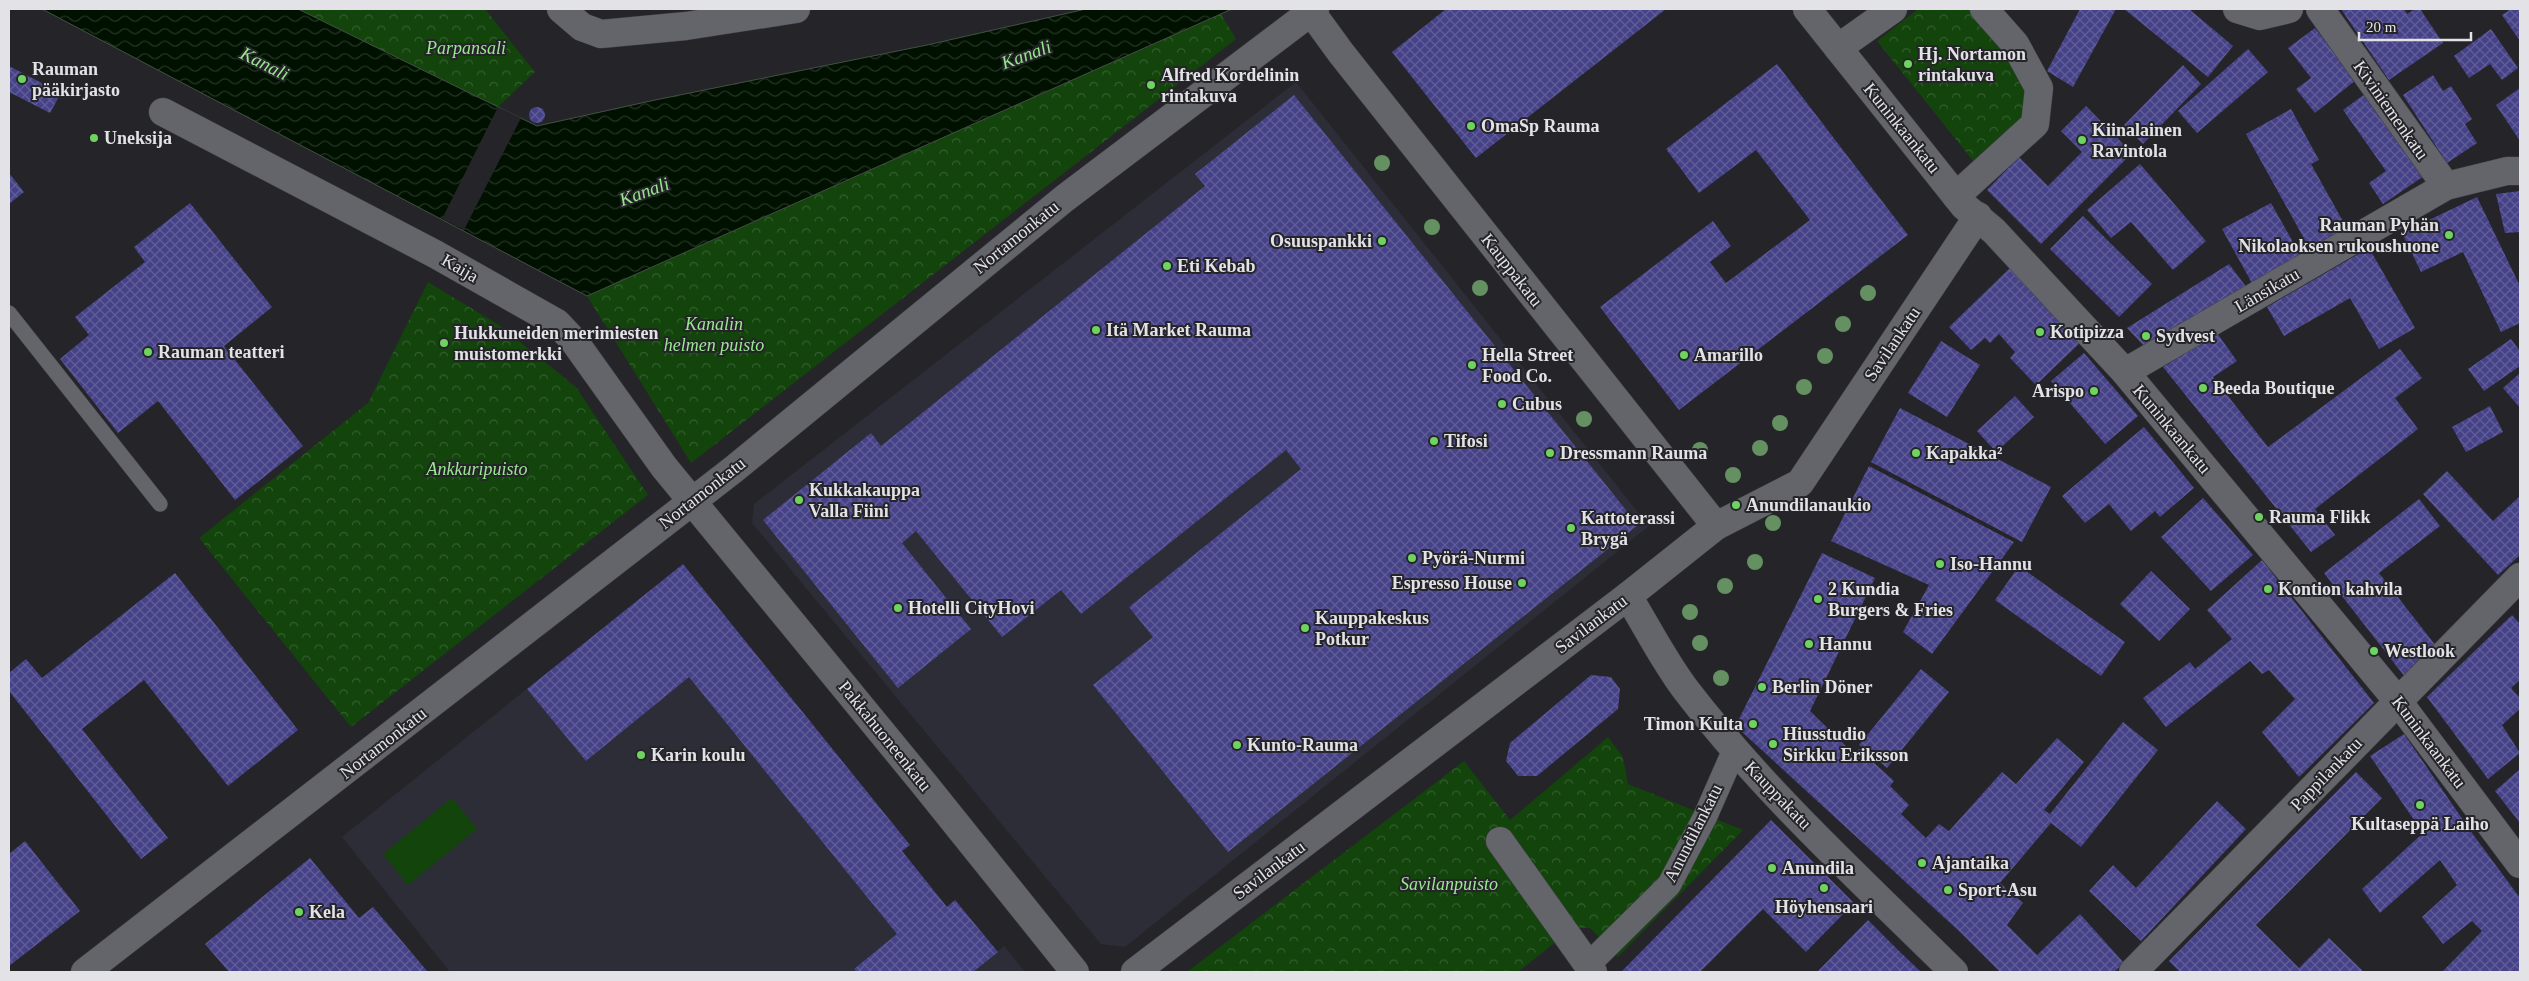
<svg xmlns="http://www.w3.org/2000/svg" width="2529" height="981" viewBox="0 0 2529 981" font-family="Georgia,serif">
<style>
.built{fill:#2d2d38}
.grass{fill:#12440b}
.park{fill:url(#park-crowns)}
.water{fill:url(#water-waves);stroke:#445045}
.pier{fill:#242429}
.building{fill:url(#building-cross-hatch)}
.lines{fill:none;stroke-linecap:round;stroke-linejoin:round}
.service-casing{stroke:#404045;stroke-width:16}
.pedestrian-casing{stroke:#404045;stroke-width:25}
.minor-casing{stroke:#404045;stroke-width:29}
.service{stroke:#64646b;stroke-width:15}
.pedestrian{stroke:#64646b;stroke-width:24}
.minor{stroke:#64646b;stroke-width:28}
.tree{fill:#659061}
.poi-dot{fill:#6ed360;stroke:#242429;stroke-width:2}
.labels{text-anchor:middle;stroke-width:4;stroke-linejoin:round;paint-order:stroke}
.park-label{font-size:18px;font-style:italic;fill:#9ae88f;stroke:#242429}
.poi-label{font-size:18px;font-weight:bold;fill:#e3e3e7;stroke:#242429;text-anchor:start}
.street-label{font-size:18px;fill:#e3e3e7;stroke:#242429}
.water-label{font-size:19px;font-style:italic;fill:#98e68d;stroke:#242429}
</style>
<defs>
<pattern id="park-crowns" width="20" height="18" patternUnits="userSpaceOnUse" patternTransform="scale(1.25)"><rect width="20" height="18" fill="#12440b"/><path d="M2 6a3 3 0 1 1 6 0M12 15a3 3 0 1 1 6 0" fill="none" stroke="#345f2f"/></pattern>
<pattern id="water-waves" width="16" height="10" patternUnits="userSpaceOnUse" patternTransform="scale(1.25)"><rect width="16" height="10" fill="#010"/><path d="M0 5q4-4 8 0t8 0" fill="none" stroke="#253425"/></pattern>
<pattern id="building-cross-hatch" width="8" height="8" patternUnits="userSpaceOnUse" patternTransform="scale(1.25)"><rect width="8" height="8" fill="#464288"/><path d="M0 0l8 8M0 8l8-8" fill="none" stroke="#615d99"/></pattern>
</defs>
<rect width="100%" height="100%" fill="#242429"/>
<g class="built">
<polygon points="1296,82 1649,526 1125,947 1101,944 752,523 754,504"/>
<polygon points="683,564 910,845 902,851 947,907 955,900 997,952 1004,946 1025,972 450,972 342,837"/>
</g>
<polygon class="grass" points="452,798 477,829 408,885 383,854"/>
<g class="park">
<polygon points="298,9 485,9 535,72 498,107"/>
<path d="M1918,9H1972C1996,39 2049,89 2016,128C2005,141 1987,152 1974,162L1877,41Z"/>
<polygon points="1221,14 1236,39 691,463 587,296"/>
<polygon points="428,282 499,325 576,387 648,495 351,727 199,538 368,403"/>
<polygon points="1608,737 1623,757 1628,784 1743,830 1618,957 1590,928 1573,928 1518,972 1187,972 1464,761 1510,820"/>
</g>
<polygon class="water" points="42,9 298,9 537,126 655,100 927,45 1086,9 1232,9 587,296"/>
<polygon class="pier" points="498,107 521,118 464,230 442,219"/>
<g class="building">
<polygon points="1446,9 1666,9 1476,158 1392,52"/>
<polygon points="2080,9 2116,9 2073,87 2047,71"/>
<polygon points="2124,9 2189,9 2233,46 2208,77"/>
<polygon points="2341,9 2404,9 2407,14 2415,9 2420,9 2443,43 2389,80"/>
<polygon points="2511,9 2520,9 2520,41 2502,15"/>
<polygon points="2315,28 2356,80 2315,113 2296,89 2311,78 2288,48"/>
<polygon points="2491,29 2518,68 2502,80 2490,64 2469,78 2454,56"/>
<polygon points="2248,49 2268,72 2197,133 2178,111"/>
<polygon points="1777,64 1908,235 1679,410 1600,307 1713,221 1731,246 1710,262 1726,283 1810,220 1756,150 1699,193 1666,149"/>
<polygon points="2183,65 2201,84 2143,144 2124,125"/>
<polygon points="9,66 61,93 50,113 9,92"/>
<polygon points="2433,75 2443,91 2451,86 2472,119 2465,124 2477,143 2447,163 2403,95"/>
<polygon points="2520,88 2520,141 2496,105"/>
<polygon points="2365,94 2424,176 2383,204 2369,183 2386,171 2343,110"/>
<polygon points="1294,95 1638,525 1228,852 1093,685 1153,637 1129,607 1301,469 1286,450 1081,614 1061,590 1002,637 916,531 902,543 971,629 898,688 763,520 871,433 881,446 1205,186 1195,174"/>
<polygon points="2086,106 2132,153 2041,244 1987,190 2019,157 2048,186 2082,152 2061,131"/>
<circle cx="537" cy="115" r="8"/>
<polygon points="2291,109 2319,160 2311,164 2349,232 2312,253 2246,134"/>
<polygon points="2140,164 2206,241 2173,270 2131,222 2111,238 2087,210"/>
<polygon points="9,173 24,192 9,204"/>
<polygon points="2520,191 2520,232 2505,233 2496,194"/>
<polygon points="2477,197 2520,286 2520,323 2501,332 2463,252 2421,272 2402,233"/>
<polygon points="190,203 272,307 224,346 303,446 235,500 158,401 118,433 60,359 89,335 75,317 145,262 134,247"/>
<polygon points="2271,203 2302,258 2253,285 2222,229"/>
<polygon points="2083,216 2152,284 2119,317 2050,249"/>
<polygon points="2369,248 2415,328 2379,349 2350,298 2284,336 2267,307"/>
<polygon points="2229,264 2247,288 2147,349 2127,328"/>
<polygon points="2012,266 2083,340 2036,385 2010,358 2015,352 1999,334 1990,343 1985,338 1971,350 1949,327"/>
<polygon points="2217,333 2237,361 2213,377 2268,447 2400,349 2422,378 2395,398 2418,429 2315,509 2335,535 2311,552 2163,367"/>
<polygon points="2511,339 2520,351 2520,366 2484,391 2468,369"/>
<polygon points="1941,341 1980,365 1947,417 1908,393"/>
<polygon points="2084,353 2138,416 2105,444 2051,381"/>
<polygon points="2520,373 2520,408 2503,388"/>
<polygon points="2015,396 2034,417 1996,452 1977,431"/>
<polygon points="2490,406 2503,432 2466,452 2452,427"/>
<polygon points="1900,408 2051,487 2022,542 1871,462"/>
<polygon points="2144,427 2194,488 2160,517 2155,511 2131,531 2109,504 2085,523 2062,496"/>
<polygon points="1869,466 2014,542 1932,654 1903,632 1929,585 1831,541"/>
<polygon points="2447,471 2493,521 2520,496 2520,555 2498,575 2423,494"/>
<polygon points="2203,498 2253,555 2211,591 2161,537"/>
<polygon points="2419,499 2440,526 2379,573 2440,651 2405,677 2324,573"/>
<polygon points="1822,553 1875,578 1810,711 1854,754 1859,749 1894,781 1890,786 1909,805 1901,814 1926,838 1939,824 1949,831 2002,772 2016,784 2057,738 2084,762 2044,810 2050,814 2123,722 2158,750 2081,847 2051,823 2000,883 2023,903 2007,925 2037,955 2080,914 2124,963 2114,972 2000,972 1960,932 1740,730 1739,719"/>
<polygon points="2262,560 2374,703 2299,777 2262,732 2295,699 2269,670 2262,674 2250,661 2166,727 2143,698 2190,662 2195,669 2232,639 2207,610"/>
<polygon points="683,564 910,845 902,851 947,907 955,900 998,952 973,972 857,972 854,969 897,934 689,677 586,761 527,689"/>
<polygon points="2019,566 2125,642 2101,676 1995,600"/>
<polygon points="2151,571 2190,609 2159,641 2120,604"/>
<polygon points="175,573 298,730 228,786 144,680 82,729 168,838 141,859 9,691 9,673 26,659 42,678"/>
<polygon points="2512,615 2520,624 2520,680 2511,688 2520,698 2520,709 2502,725 2520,753 2488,779 2427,697"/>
<polygon points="1921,669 1949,692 1887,768 1859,745"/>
<polygon points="1591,675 1611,677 1620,689 1618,709 1537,776 1518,776 1506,761 1510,743"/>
<polygon points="2404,734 2472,833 2520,898 2520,972 2442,972 2482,931 2472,921 2443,944 2422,917 2457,885 2440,860 2380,913 2362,889 2423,833 2370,756"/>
<polygon points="2520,769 2520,823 2495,791"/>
<polygon points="2356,772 2382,798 2256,925 2299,968 2329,938 2364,972 2180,972 2169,961"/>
<polygon points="2217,801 2246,829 2141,941 2089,891 2113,865 2136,888"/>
<polygon points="1771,820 1854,903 1806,952 1763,909 1700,972 1621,972"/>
<polygon points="25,841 80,911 9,966 9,854"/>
<polygon points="310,858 359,918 373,907 428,972 229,972 205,944"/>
<polygon points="1868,920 1898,950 1921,972 1817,972"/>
</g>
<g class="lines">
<g class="service-casing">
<polyline id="service" points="9,313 160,504"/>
</g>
<g class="pedestrian-casing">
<polyline id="pedestrian" points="1587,966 1669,885 1705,817 1734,751"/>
</g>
<g class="minor-casing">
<g id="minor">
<polyline points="561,9 582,27 601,34 686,26 796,9"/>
<polyline points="1309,9 1341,53 1716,526"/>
<polyline points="1807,9 1964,206 1994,231 2125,372 2397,700 2520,864"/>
<polyline points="2237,9 2260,16 2289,9"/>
<polyline points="2320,9 2446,186"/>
<polyline points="1838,48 1893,9"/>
<polyline points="163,112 435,254 557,323 574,341 664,467 925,785 1075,972"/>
<polyline points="1956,196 2035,124 2039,88 2015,44 1984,9"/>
<polyline points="2125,372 2446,186 2507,171 2520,171"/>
<path d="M1628,596C1647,627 1664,661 1686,690C1765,793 1862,881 1954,972"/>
<polyline points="1500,841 1593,972"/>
<polyline points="85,972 734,469 1065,198 1315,9"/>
<polyline points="1135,972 1628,596 1716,526 1800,483 1978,216"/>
<polyline points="2133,972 2520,577"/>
</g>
</g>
<use href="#service" class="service"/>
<use href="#pedestrian" class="pedestrian"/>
<use href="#minor" class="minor"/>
</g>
<g class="tree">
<circle cx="1382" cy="163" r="8"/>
<circle cx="1432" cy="227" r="8"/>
<circle cx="1480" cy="288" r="8"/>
<circle cx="1868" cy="293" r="8"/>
<circle cx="1843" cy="324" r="8"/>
<circle cx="1825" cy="356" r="8"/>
<circle cx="1804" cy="387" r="8"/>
<circle cx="1584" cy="419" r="8"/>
<circle cx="1780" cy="423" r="8"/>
<circle cx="1760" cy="448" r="8"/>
<circle cx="1700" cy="450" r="8"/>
<circle cx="1733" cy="475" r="8"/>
<circle cx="1773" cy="523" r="8"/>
<circle cx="1755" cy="562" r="8"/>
<circle cx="1725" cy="586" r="8"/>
<circle cx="1690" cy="612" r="8"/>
<circle cx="1700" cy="643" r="8"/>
<circle cx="1721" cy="678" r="8"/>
</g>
<g class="poi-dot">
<circle cx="1908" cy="64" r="5"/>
<circle cx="22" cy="79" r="5"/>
<circle cx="1151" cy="85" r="5"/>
<circle cx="1471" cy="126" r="5"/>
<circle cx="94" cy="138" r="5"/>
<circle cx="2082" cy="140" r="5"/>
<circle cx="2449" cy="235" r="5"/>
<circle cx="1382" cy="241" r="5"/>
<circle cx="1167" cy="266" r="5"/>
<circle cx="1096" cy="330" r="5"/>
<circle cx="2040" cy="332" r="5"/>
<circle cx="2146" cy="336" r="5"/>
<circle cx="444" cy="343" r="5"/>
<circle cx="148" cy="352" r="5"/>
<circle cx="1684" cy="355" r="5"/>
<circle cx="1472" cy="365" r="5"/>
<circle cx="2203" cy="388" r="5"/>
<circle cx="2094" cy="391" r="5"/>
<circle cx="1502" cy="404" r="5"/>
<circle cx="1434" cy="441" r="5"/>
<circle cx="1550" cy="453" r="5"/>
<circle cx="1916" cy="453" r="5"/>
<circle cx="799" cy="500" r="5"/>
<circle cx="1736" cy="505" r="5"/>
<circle cx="2259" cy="517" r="5"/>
<circle cx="1571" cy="528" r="5"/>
<circle cx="1412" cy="558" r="5"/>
<circle cx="1940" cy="564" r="5"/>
<circle cx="1522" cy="583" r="5"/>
<circle cx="2268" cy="589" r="5"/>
<circle cx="1818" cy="599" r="5"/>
<circle cx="898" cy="608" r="5"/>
<circle cx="1305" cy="628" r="5"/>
<circle cx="1809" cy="644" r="5"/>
<circle cx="2374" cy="651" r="5"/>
<circle cx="1762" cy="687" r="5"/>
<circle cx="1753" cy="724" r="5"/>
<circle cx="1773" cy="744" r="5"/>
<circle cx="1237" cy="745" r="5"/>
<circle cx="641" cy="755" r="5"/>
<circle cx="2420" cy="805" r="5"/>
<circle cx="1922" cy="863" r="5"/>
<circle cx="1772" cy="868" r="5"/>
<circle cx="1824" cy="888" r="5"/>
<circle cx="1948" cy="890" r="5"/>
<circle cx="299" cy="912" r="5"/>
</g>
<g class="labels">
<g class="park-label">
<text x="466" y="54">Parpansali</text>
<text x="714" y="330">Kanalin<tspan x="714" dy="21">helmen puisto</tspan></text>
<text x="477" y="475">Ankkuripuisto</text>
<text x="1449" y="890">Savilanpuisto</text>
</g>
<g class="poi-label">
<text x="1918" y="60">Hj. Nortamon<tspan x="1918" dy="21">rintakuva</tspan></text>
<text x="32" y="75">Rauman<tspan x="32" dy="21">pääkirjasto</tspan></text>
<text x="1161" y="81">Alfred Kordelinin<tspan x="1161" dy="21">rintakuva</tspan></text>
<text x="1481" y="132">OmaSp Rauma</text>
<text x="2092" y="136">Kiinalainen<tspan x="2092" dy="21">Ravintola</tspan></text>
<text x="104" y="144">Uneksija</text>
<text x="2439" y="231" text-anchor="end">Rauman Pyhän<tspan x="2439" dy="21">Nikolaoksen rukoushuone</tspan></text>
<text x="1372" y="247" text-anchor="end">Osuuspankki</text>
<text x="1177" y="272">Eti Kebab</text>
<text x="1106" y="336">Itä Market Rauma</text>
<text x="2050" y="338">Kotipizza</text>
<text x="454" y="339">Hukkuneiden merimiesten<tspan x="454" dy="21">muistomerkki</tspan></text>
<text x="2156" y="342">Sydvest</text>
<text x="158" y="358">Rauman teatteri</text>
<text x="1482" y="361">Hella Street<tspan x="1482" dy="21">Food Co.</tspan></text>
<text x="1694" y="361">Amarillo</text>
<text x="2213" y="394">Beeda Boutique</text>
<text x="2084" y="397" text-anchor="end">Arispo</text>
<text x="1512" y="410">Cubus</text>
<text x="1444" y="447">Tifosi</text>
<text x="1560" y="459">Dressmann Rauma</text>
<text x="1926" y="459">Kapakka²</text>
<text x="809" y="496">Kukkakauppa<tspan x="809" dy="21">Valla Fiini</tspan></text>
<text x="1746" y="511">Anundilanaukio</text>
<text x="2269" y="523">Rauma Flikk</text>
<text x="1581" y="524">Kattoterassi<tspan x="1581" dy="21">Brygä</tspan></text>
<text x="1422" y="564">Pyörä-Nurmi</text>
<text x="1950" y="570">Iso-Hannu</text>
<text x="1512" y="589" text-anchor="end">Espresso House</text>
<text x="1828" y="595">2 Kundia<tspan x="1828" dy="21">Burgers &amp; Fries</tspan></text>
<text x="2278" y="595">Kontion kahvila</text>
<text x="908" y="614">Hotelli CityHovi</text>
<text x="1315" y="624">Kauppakeskus<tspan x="1315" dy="21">Potkur</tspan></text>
<text x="1819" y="650">Hannu</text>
<text x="2384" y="657">Westlook</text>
<text x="1772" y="693">Berlin Döner</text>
<text x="1743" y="730" text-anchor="end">Timon Kulta</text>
<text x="1783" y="740">Hiusstudio<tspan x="1783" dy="21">Sirkku Eriksson</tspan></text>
<text x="1247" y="751">Kunto-Rauma</text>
<text x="651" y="761">Karin koulu</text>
<text x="2420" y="830" text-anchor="middle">Kultaseppä Laiho</text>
<text x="1932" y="869">Ajantaika</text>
<text x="1782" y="874">Anundila</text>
<text x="1958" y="896">Sport-Asu</text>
<text x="1824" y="913" text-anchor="middle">Höyhensaari</text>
<text x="309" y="918">Kela</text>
</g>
<g class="street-label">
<text transform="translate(2391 110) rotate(55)" y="6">Kiviniemenkatu</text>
<text transform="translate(1902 128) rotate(51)" y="6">Kuninkaankatu</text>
<text transform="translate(1016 237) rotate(-39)" y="6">Nortamonkatu</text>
<text transform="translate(460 268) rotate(30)" y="6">Kaija</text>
<text transform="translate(1512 270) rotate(52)" y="6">Kauppakatu</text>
<text transform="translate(2267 290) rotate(-30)" y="6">Länsikatu</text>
<text transform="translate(1892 344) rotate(-56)" y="6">Savilankatu</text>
<text transform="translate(2172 429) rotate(50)" y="6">Kuninkaankatu</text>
<text transform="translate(702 493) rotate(-38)" y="6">Nortamonkatu</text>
<text transform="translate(1591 624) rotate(-37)" y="6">Savilankatu</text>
<text transform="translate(885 736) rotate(51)" y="6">Pakkahuoneenkatu</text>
<text transform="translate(2429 742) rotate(53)" y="6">Kuninkaankatu</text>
<text transform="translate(383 743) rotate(-38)" y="6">Nortamonkatu</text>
<text transform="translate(2326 774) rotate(-46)" y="6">Pappilankatu</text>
<text transform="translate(1778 795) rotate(46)" y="6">Kauppakatu</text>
<text transform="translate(1693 833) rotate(-63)" y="6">Anundilankatu</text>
<text transform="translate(1269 870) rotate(-37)" y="6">Savilankatu</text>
</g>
<g class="water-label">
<text transform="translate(1026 54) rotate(-20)" y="7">Kanali</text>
<text transform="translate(265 63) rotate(27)" y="7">Kanali</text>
<text transform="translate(644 191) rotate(-20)" y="7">Kanali</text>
</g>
</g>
<rect width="2529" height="981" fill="none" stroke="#e3e3e7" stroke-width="20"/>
<path d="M2359 32v8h112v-8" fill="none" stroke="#e3e3e7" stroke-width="2.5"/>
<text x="2366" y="32" font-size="15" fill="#e3e3e7" stroke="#242429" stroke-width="4" paint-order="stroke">20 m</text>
</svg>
